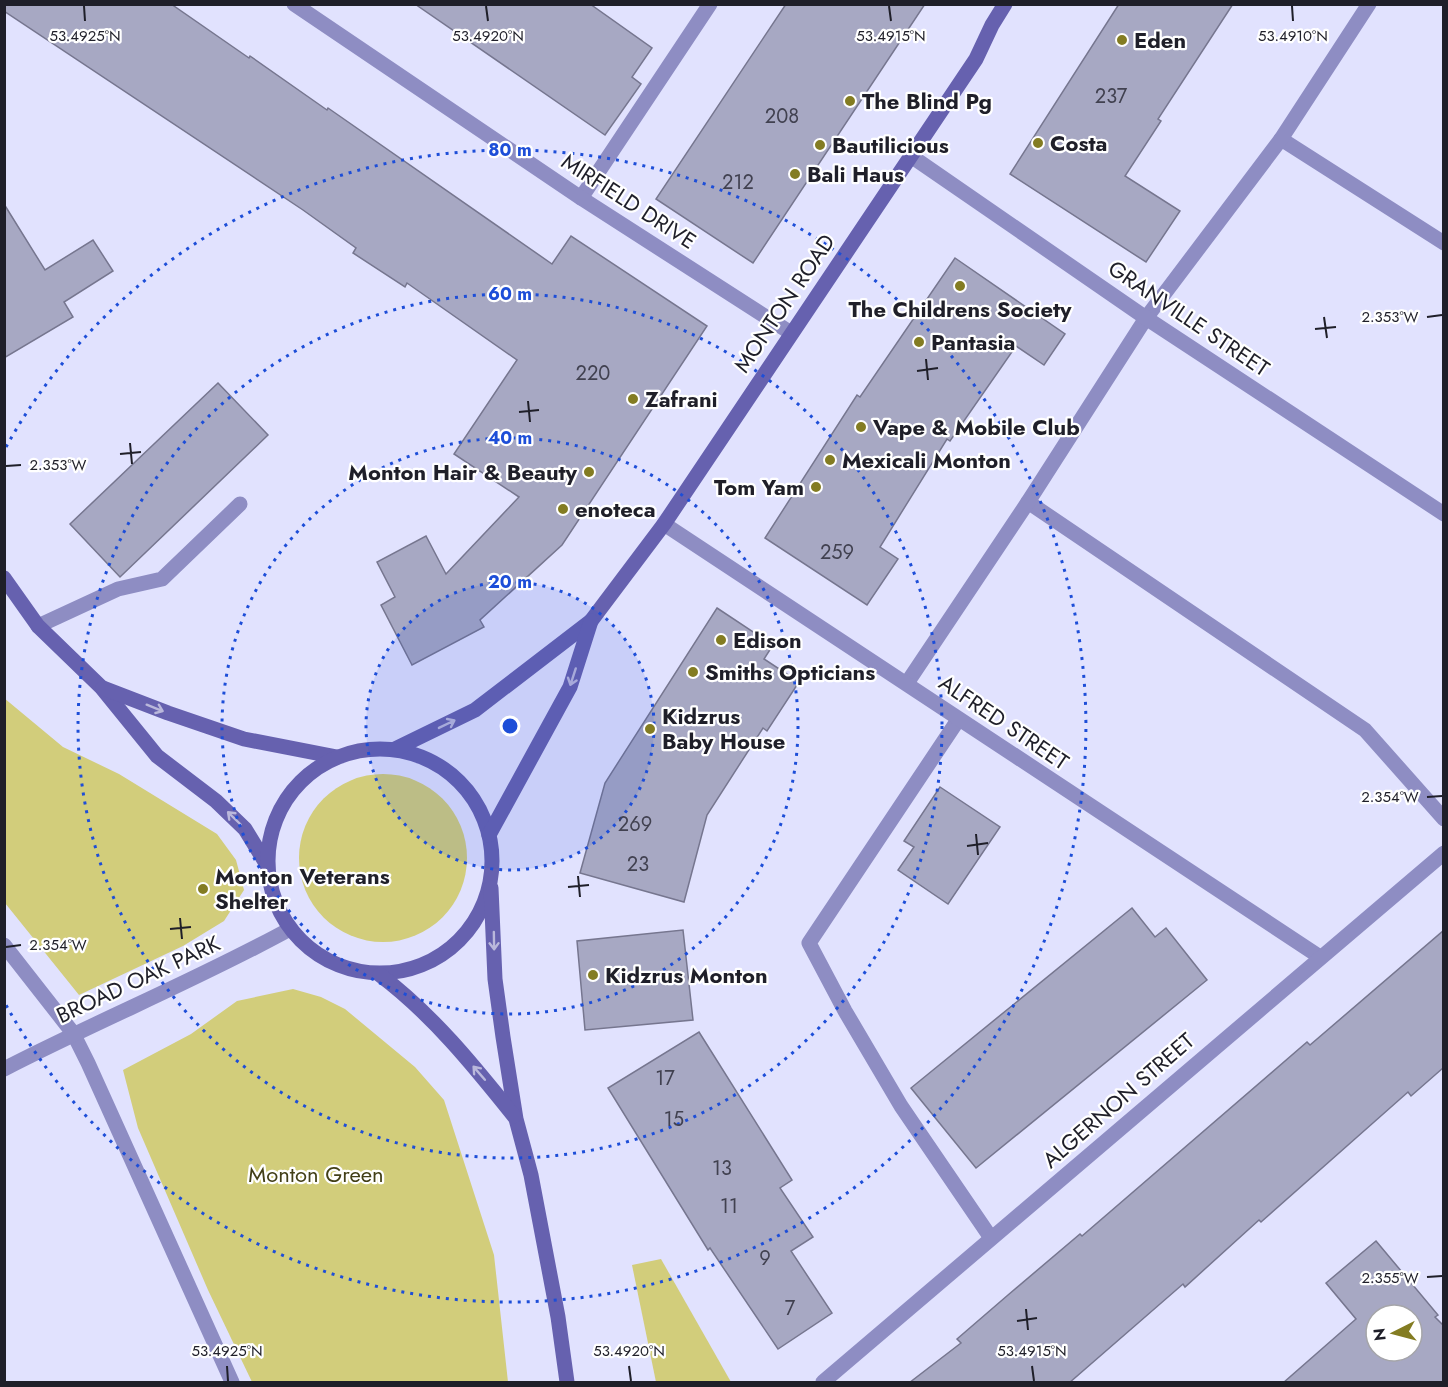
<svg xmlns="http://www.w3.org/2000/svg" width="1448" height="1387" viewBox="0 0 1448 1387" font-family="Jost,sans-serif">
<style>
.green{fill:#d2cd7b}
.building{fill:#a7a8c3;stroke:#76768f;stroke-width:1.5;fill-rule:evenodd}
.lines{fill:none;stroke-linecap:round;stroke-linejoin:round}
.lane{stroke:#8e8dc3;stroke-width:15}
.street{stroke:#8e8dc3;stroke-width:15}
.secondary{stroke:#6661af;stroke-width:15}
.oneway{stroke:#bab8db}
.ticks{fill:none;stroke:#1f1f29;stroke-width:2}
.ring{fill:none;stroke:#1d4ed8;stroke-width:3;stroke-dasharray:3 6}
.poi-dot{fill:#837c22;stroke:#fff;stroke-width:2}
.labels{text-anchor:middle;stroke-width:4.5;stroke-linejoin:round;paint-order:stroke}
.number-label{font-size:20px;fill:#414150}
.poi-label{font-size:22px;font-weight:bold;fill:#1f1f29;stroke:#fff;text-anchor:start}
.street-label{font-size:22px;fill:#1f1f29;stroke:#fff}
.park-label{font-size:22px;fill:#423f17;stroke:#fff}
.ticks-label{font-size:15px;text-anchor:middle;fill:#1f1f29;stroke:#fff;stroke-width:4.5;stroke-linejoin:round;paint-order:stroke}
.centre{fill:#1d4ed8;stroke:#fff;stroke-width:3}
.ring-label{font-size:18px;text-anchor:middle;font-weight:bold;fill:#1d4ed8;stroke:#fff;stroke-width:4.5;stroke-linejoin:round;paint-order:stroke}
</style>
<rect width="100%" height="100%" fill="#e1e2fe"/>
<g class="green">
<polygon points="4,698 63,747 119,774 217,834 236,860 244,890 224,921 183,946 79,995 5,903"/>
<circle cx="383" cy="858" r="84"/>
<polygon points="293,989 321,997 345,1009 415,1067 444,1100 494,1255 508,1382 252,1382 208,1290 138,1128 123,1070 191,1034 237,1001"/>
<polygon points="661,1259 731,1382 656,1382 632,1265"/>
</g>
<g class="building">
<polygon points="4,4 171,4 249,58 250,56 327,110 328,108 552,264 571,236 707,326 562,545 480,620 484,627 412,665 381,605 395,597 377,562 426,536 446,574 519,497 454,454 517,360 407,283 405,287 353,253 356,248 303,210 4,11"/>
<polygon points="415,4 590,4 652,48 632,77 641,84 605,135"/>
<polygon points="786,4 925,4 753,263 656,199"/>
<polygon points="1119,4 1233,4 1158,119 1161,121 1125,176 1180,211 1146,262 1010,174"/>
<polygon points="4,204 45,270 93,240 113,271 64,302 73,317 4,358"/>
<polygon points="955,258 1065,334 1044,365 1016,346 950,441 947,439 880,547 898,559 867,605 765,538 857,395 860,397"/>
<polygon points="218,383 268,435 120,577 70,524"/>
<polygon points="717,608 773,645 764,659 799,682 767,731 763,728 707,815 684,902 580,873 605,783"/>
<polygon points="940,787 1000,827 948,904 898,870 914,847 904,841"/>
<polygon points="1132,908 1155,937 1166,928 1207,980 976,1168 911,1088"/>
<polygon points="683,930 693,1020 585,1030 577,941"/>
<polygon points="1443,931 1443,1068 1411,1096 1408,1092 1261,1222 1259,1220 1185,1287 1183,1284 1069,1383 909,1383 961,1343 957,1339 1008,1295 1080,1234 1082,1236 1307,1042 1310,1045"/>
<polygon points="699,1032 792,1180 780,1188 813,1237 791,1251 832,1313 778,1349 710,1248 708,1250 608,1088"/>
<path d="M1376,1241L1438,1315L1435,1317L1443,1325V1383H1283L1356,1319L1326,1283ZM1376,1315H1412V1351H1376Z"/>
</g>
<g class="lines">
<g class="lane">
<polyline points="1281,139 1444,243"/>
<polyline points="581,198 710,4"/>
<polyline points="1028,502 1365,730 1444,819"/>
<polyline points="38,626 118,589 162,579 240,504"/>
<polyline points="907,683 1028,502 1146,318 1281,139 1369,4"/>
<polyline points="958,720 809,943 845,1011 901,1106 991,1238"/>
</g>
<g class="street">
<polyline points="294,4 581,198 791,333"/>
<polyline points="911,156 1146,318 1444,514"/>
<polyline points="664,524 1320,957"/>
<polyline points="4,945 73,1033 88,1063 232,1382"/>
<path d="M4,1069C99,1020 197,980 290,929"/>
<polyline points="823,1382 1444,853"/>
</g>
<g class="secondary">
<polyline points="4,578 38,626 101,687 157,756 216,801 245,829 267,865"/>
<polyline points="103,688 168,713 244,739 337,757"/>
<circle cx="380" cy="861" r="112"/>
<polyline points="395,749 475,710 591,621 664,524 976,59 992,25 1005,4"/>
<polyline points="489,835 570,687 591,621"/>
<polyline points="491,888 495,979 503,1037 516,1119 531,1175 558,1317 567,1382"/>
<path d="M380,975C432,1014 474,1066 514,1116"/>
</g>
</g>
<defs><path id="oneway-shaft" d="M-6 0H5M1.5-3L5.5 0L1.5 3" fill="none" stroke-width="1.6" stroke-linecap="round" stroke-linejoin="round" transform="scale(1.5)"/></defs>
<g class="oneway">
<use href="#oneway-shaft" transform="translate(573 677) rotate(108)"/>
<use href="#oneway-shaft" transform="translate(155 708) rotate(22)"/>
<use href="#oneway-shaft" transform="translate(447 724) rotate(-26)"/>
<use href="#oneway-shaft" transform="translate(234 818) rotate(-136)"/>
<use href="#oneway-shaft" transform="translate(494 941) rotate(89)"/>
<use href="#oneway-shaft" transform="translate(479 1073) rotate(-131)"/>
</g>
<path class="ticks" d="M84,6L85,21M486,6L488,21M889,6L891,21M1292,6L1293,21M1324,317L1327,338M1427,317L1442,315M1315,329L1336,327M926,359L928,380M917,371L938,368M528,401L530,422M519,412L539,410M130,443L132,464M120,454L141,452M6,466L21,465M1427,797L1442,796M976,834L978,855M967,846L988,843M578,876L580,897M568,887L589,885M180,918L182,939M170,929L191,927M6,947L21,945M1427,1277L1442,1276M1026,1309L1028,1330M1017,1321L1037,1318M227,1366L228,1381M629,1366L631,1381M1032,1366L1034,1381"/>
<circle cx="510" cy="726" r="144" fill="#1d4ed8" fill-opacity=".12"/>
<g class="ring">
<circle cx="510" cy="726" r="144"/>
<circle cx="510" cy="726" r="288"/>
<circle cx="510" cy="726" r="432"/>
<path d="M6 447A576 576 0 1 1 6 1005"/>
</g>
<g class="poi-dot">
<circle cx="1122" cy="40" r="6"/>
<circle cx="850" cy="101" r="6"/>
<circle cx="1038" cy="143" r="6"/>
<circle cx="820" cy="145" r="6"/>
<circle cx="795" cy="174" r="6"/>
<circle cx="960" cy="286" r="6"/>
<circle cx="919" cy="342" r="6"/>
<circle cx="633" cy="399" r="6"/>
<circle cx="861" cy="427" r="6"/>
<circle cx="830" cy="460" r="6"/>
<circle cx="589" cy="472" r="6"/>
<circle cx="816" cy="487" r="6"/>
<circle cx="563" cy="509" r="6"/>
<circle cx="721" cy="640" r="6"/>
<circle cx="693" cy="672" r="6"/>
<circle cx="650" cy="729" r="6"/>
<circle cx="203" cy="889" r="6"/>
<circle cx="593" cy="975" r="6"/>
</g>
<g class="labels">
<g class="number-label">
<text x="1111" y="103">237</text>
<text x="782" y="123">208</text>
<text x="738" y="189">212</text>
<text x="593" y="380">220</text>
<text x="837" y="559">259</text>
<text x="635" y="831">269</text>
<text x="638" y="871">23</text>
<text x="665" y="1085">17</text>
<text x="674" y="1126">15</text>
<text x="722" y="1175">13</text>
<text x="729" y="1213">11</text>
<text x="765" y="1265">9</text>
<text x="790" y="1315">7</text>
</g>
<g class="poi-label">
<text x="1134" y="48">Eden</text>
<text x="862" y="109">The Blind Pg</text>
<text x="1050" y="151">Costa</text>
<text x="832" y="153">Bautilicious</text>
<text x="807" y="182">Bali Haus</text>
<text x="960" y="317" text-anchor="middle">The Childrens Society</text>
<text x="931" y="350">Pantasia</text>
<text x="645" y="407">Zafrani</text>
<text x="873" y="435">Vape &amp; Mobile Club</text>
<text x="842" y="468">Mexicali Monton</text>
<text x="577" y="480" text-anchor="end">Monton Hair &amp; Beauty</text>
<text x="804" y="495" text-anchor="end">Tom Yam</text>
<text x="575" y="517">enoteca</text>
<text x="733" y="648">Edison</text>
<text x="705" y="680">Smiths Opticians</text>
<text x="662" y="724">Kidzrus<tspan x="662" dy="25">Baby House</tspan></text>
<text x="215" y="884">Monton Veterans<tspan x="215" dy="25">Shelter</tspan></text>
<text x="605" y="983">Kidzrus Monton</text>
</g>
<g class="street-label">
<text transform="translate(629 201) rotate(33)" y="8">MIRFIELD DRIVE</text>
<text transform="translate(784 303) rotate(-56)" y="8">MONTON ROAD</text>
<text transform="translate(1189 318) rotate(34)" y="8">GRANVILLE STREET</text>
<text transform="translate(1004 722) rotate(34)" y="8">ALFRED STREET</text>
<text transform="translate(138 979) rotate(-25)" y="8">BROAD OAK PARK</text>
<text transform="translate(1118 1100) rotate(-41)" y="8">ALGERNON STREET</text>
</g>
<g class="park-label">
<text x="316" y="1182">Monton Green</text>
</g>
</g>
<g class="ticks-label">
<text x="85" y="41">53.4925°N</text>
<text x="488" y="41">53.4920°N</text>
<text x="891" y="41">53.4915°N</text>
<text x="1293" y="41">53.4910°N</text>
<text x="1390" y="322">2.353°W</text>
<text x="58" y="470">2.353°W</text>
<text x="1390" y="802">2.354°W</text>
<text x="58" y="950">2.354°W</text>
<text x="1390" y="1283">2.355°W</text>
<text x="227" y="1356">53.4925°N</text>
<text x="629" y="1356">53.4920°N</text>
<text x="1032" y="1356">53.4915°N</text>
</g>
<circle cx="510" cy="726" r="9" class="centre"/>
<g class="ring-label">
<text x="510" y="156">80 m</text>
<text x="510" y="300">60 m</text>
<text x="510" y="444">40 m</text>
<text x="510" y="588">20 m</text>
</g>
<rect width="1448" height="1387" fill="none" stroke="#1f1f29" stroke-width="12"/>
<g transform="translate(1394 1333) rotate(264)"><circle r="28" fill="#ffffff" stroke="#a5a5a9" stroke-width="1.5"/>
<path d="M0-4.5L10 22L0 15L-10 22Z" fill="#837c22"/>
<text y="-9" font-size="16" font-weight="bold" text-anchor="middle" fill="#1f1f29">N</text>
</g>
</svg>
